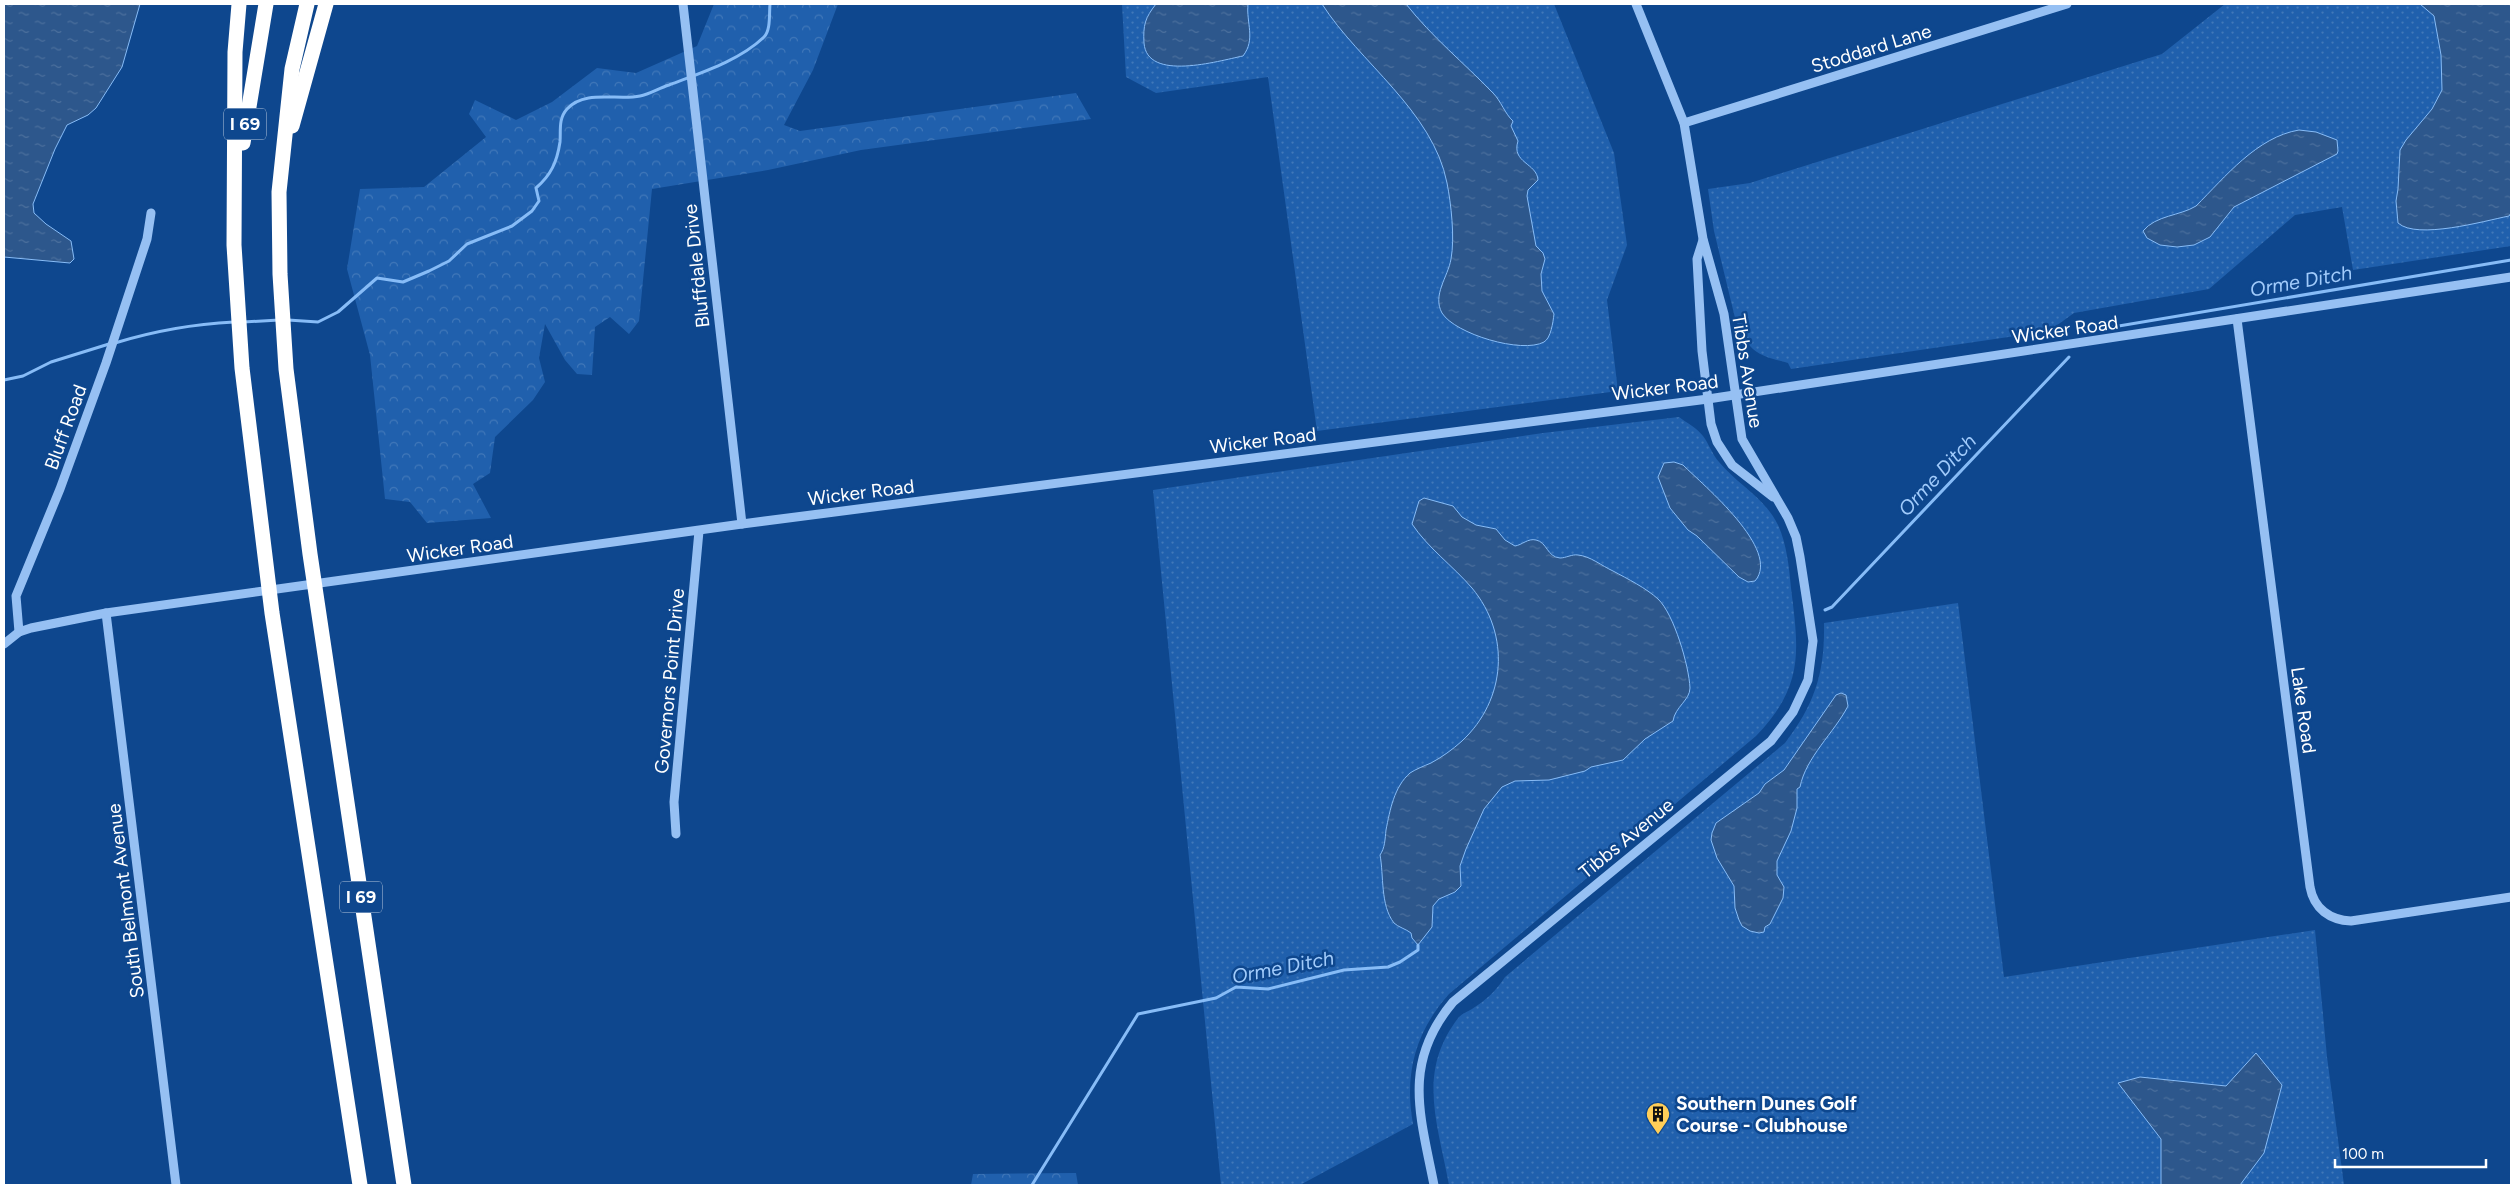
<svg xmlns="http://www.w3.org/2000/svg" width="2515" height="1189" viewBox="0 0 2515 1189" font-family="Figtree,sans-serif">
<style>
.grass{fill:url(#grass-dots)}
.forest{fill:url(#forest-crowns)}
.water{fill:url(#water-ripples);stroke:#87bcf7}
.lines{fill:none;stroke-linecap:round;stroke-linejoin:round}
.stream{stroke:#87bcf7;stroke-width:3}
.minor{stroke:#96c0f3;stroke-width:9}
.highway{stroke:#fff;stroke-width:15}
.labels{text-anchor:middle;stroke-width:5;stroke-linejoin:round;paint-order:stroke}
.shield{fill:#0e478e;stroke:#b7c8dd;stroke-width:1}
.shield-label{font-size:18px;font-weight:bold;fill:#fff}
.street-label{font-size:19px;fill:#fff;stroke:#0e478e}
.poi-label{font-size:19px;font-weight:bold;fill:#fff;stroke:#0e478e;text-anchor:start}
.water-label{font-size:20px;font-style:italic;fill:#a1cbfb;stroke:#0e478e}
</style>
<defs>
<pattern id="grass-dots" width="8" height="8" patternUnits="userSpaceOnUse" patternTransform="scale(1.25)"><rect width="8" height="8" fill="#2060ad"/><path d="M2 2h.1M6 6h.1" fill="none" stroke="#4178b9" stroke-width="1.8" stroke-linecap="round"/></pattern>
<pattern id="forest-crowns" width="20" height="18" patternUnits="userSpaceOnUse" patternTransform="scale(1.25)"><rect width="20" height="18" fill="#2060ad"/><path d="M2 6a3 3 0 1 1 6 0M12 15a3 3 0 1 1 6 0" fill="none" stroke="#4178b9"/></pattern>
<pattern id="water-ripples" width="26" height="14" patternUnits="userSpaceOnUse" patternTransform="scale(1.25)"><rect width="26" height="14" fill="#2d578c"/><path d="M2 4q2-2 4 0t4 0M15 11q2-2 4 0t4 0" fill="none" stroke="#4c709d"/></pattern>
</defs>
<rect width="100%" height="100%" fill="#0e478e"/>
<g class="grass">
<polygon points="1122,4 1554,4 1614,153 1627,245 1607,300 1618,391 1317,431 1268,77 1156,93 1126,77"/>
<path d="M2225,4H2511V246L2353,270L2342,207L2295,215L2209,289L2074,313L2049,331L1791,369L1788,363C1775,359 1759,357 1750,346C1744,338 1746,332 1736,322L1714,231L1708,189L1750,183L2162,54Z"/>
<path d="M1679,417C1687,423 1697,428 1703,436C1709,444 1712,454 1719,462C1737,484 1765,498 1778,525C1787,545 1789,567 1791,588C1799,652 1804,686 1756,736L1449,994C1415,1032 1404,1075 1413,1124L1300,1185H1221L1153,490L1543,433Z"/>
<path d="M1958,603L2004,977L2315,930L2327,1057L2344,1185H1449C1438,1123 1416,1072 1459,1017C1463,1013 1467,1012 1472,1009C1485,1001 1497,990 1505,977L1785,743C1815,704 1825,672 1824,623Z"/>
</g>
<g class="forest">
<polygon points="714,4 838,4 813,70 784,125 800,131 1076,93 1091,119 861,150 768,170 652,189 639,321 629,334 610,317 595,327 592,375 577,374 565,360 545,324 539,358 545,382 533,400 495,437 490,473 473,484 491,518 427,523 410,502 385,499 370,355 347,269 360,189 424,187 486,137 469,114 475,100 516,120 552,102 597,68 636,73 697,46"/>
<polygon points="1076,1173 1078,1185 971,1185 973,1174"/>
</g>
<g class="water">
<polygon points="4,4 140,4 122,67 96,108 88,115 67,125 55,149 33,204 34,213 46,224 71,241 74,259 70,263 4,257"/>
<path d="M1156,4H1248C1246,23 1256,39 1243,56C1218,61 1147,82 1144,43C1143,25 1145,18 1156,4Z"/>
<path d="M1322,4H1406C1432,37 1464,63 1493,93C1501,101 1505,114 1513,121L1511,126L1518,141C1511,163 1537,163 1538,180L1528,190L1527,196L1536,246L1543,253L1545,259L1541,274L1542,291L1554,314C1553,322 1551,338 1544,342C1522,354 1455,334 1442,313C1432,295 1448,277 1451,259C1455,238 1451,203 1447,183C1433,111 1359,62 1322,4Z"/>
<path d="M2420,4H2511V213L2509,216C2484,221 2417,240 2398,223L2396,201L2398,189L2400,150L2406,140L2432,109L2442,90L2441,55L2434,16Z"/>
<path d="M2299,130L2316,132L2337,140L2338,151L2337,154L2234,207L2210,237L2194,245L2177,247L2160,245L2147,238L2143,231C2156,215 2180,216 2196,206C2225,177 2257,137 2299,130Z"/>
<path d="M1674,462L1683,465C1703,485 1782,550 1755,581L1748,582L1739,577L1697,536L1688,530L1670,508L1658,477L1664,463Z"/>
<path d="M1424,498L1453,506L1462,517L1476,525L1496,529L1505,540L1515,546C1522,545 1528,538 1536,540C1547,542 1547,557 1560,558C1566,558 1572,554 1578,555C1590,556 1602,566 1613,571C1628,579 1646,588 1658,599C1674,614 1689,666 1690,688C1690,700 1675,707 1673,721L1645,739L1623,760L1591,767L1585,771L1549,780L1515,781L1502,787L1484,809L1466,849L1460,866L1461,886L1455,892L1439,899L1433,906L1432,927L1418,945L1412,938L1411,933C1406,929 1398,927 1394,923C1380,905 1384,875 1380,855C1385,848 1385,839 1386,830C1390,810 1394,787 1410,773C1416,769 1424,766 1431,763C1442,757 1452,750 1462,741C1506,700 1511,635 1472,588C1453,566 1428,548 1412,524L1419,501Z"/>
<path d="M1841,693L1846,695L1848,706C1834,733 1806,757 1800,787L1797,789V808L1791,831L1777,861V875L1784,887L1783,898L1770,924L1765,927L1764,932L1759,933L1750,931L1742,926L1739,920L1735,908L1734,886L1717,858L1711,840L1712,833L1716,823L1759,793L1765,784L1784,770L1836,695Z"/>
<polygon points="2256,1053 2282,1085 2264,1153 2240,1185 2161,1185 2161,1139 2118,1083 2140,1077 2226,1086"/>
</g>
<g class="lines">
<g class="stream">
<path d="M288,320L318,322L338,312L377,278L403,282L429,271L449,261L467,244L512,226L532,211L539,201L536,188C551,175 557,162 560,142C561,131 558,119 567,109C585,89 618,101 640,96C650,94 659,88 669,85C700,73 739,61 764,37C771,30 769,13 770,4"/>
<polyline points="243,322 279,320"/>
<polyline points="2095,330 2511,260"/>
<path d="M115,343C154,331 194,324 234,322"/>
<polyline points="4,380 23,376 51,362 109,344"/>
<polyline points="1825,610 1832,607 2069,357"/>
<polyline points="1032,1185 1138,1014 1216,998 1236,987 1268,989 1344,970 1388,967 1400,962 1418,950 1418,945"/>
</g>
<g class="minor">
<polyline points="683,4 742,524"/>
<polyline points="1684,123 2067,4"/>
<polyline points="1703,240 1697,259 1702,351 1711,424 1717,442 1732,465 1773,497"/>
<path d="M2237,319L2310,887C2314,909 2330,920 2351,921L2511,897"/>
<polyline points="106,613 176,1185"/>
<polyline points="19,632 16,596 60,489 106,363 147,239 151,213"/>
<polyline points="4,644 19,632 31,628 106,613 742,524 1708,399 2511,277"/>
<polyline points="676,834 674,802 699,531"/>
<path d="M1434,1185C1420,1114 1402,1063 1453,1002L1771,741L1793,712L1808,680L1813,641L1800,557L1796,537L1788,518L1742,439L1724,314L1703,239L1684,123L1636,4"/>
</g>
<g class="highway">
<polyline points="239,4 235,52 234,245 242,368 272,613 360,1185"/>
<polyline points="307,4 292,69 279,192 280,274 286,369 310,554 404,1185"/>
<polyline points="292,126 326,4"/>
<polyline points="243,143 266,4"/>
</g>
</g>
<defs>
<g id="building-pin" transform="scale(1.25)"><path d="M0 17L-7.5 6A9.5 9.5 0 1 1 7.5 6Z" fill="#ffce58" stroke="#0e478e"/><path d="M-4-6H4V6H1V3H-1V6H-4ZM-2.5-4.3h1.7v1.8h-1.7ZM.8-4.3h1.7v1.8H.8ZM-2.5-1h1.7V.8h-1.7ZM.8-1h1.7V.8H.8Z" fill="#111"/></g>
</defs>
<g fill-rule="evenodd">
<use href="#building-pin" x="1658" y="1114"/>
</g>
<g class="labels">
<g class="shield">
<rect x="224" y="108.5" width="42" height="31" rx="4"/>
<rect x="340" y="881.5" width="42" height="31" rx="4"/>
</g>
<g class="shield-label">
<text x="245" y="130">I 69</text>
<text x="361" y="903">I 69</text>
</g>
<g class="street-label">
<text transform="translate(1871 48) rotate(-17)" y="7">Stoddard Lane</text>
<text transform="translate(696 266) rotate(-96)" y="7">Bluffdale Drive</text>
<text transform="translate(2065 329) rotate(-8)" y="7">Wicker Road</text>
<text transform="translate(1748 371) rotate(81)" y="7">Tibbs Avenue</text>
<text transform="translate(1665 387) rotate(-7)" y="7">Wicker Road</text>
<text transform="translate(65 427) rotate(-70)" y="7">Bluff Road</text>
<text transform="translate(1263 440) rotate(-7)" y="7">Wicker Road</text>
<text transform="translate(861 492) rotate(-7)" y="7">Wicker Road</text>
<text transform="translate(460 548) rotate(-8)" y="7">Wicker Road</text>
<text transform="translate(669 681) rotate(-85)" y="7">Governors Point Drive</text>
<text transform="translate(2304 710) rotate(82)" y="7">Lake Road</text>
<text transform="translate(1626 838) rotate(-39)" y="7">Tibbs Avenue</text>
<text transform="translate(125 901) rotate(-97)" y="7">South Belmont Avenue</text>
</g>
<g class="poi-label">
<text x="1676" y="1110">Southern Dunes Golf<tspan x="1676" dy="22">Course - Clubhouse</tspan></text>
</g>
<g class="water-label">
<text transform="translate(2301 281) rotate(-10)" y="7">Orme Ditch</text>
<text transform="translate(1937 475) rotate(-47)" y="7">Orme Ditch</text>
<text transform="translate(1283 967) rotate(-11)" y="7">Orme Ditch</text>
</g>
</g>
<rect width="2515" height="1189" fill="none" stroke="#ffffff" stroke-width="10"/>
<path d="M2335 1159v8h151v-8" fill="none" stroke="#ffffff" stroke-width="2.5"/>
<text x="2342" y="1159" font-size="15" fill="#ffffff" stroke="#0e478e" stroke-width="4" paint-order="stroke">100 m</text>
</svg>
